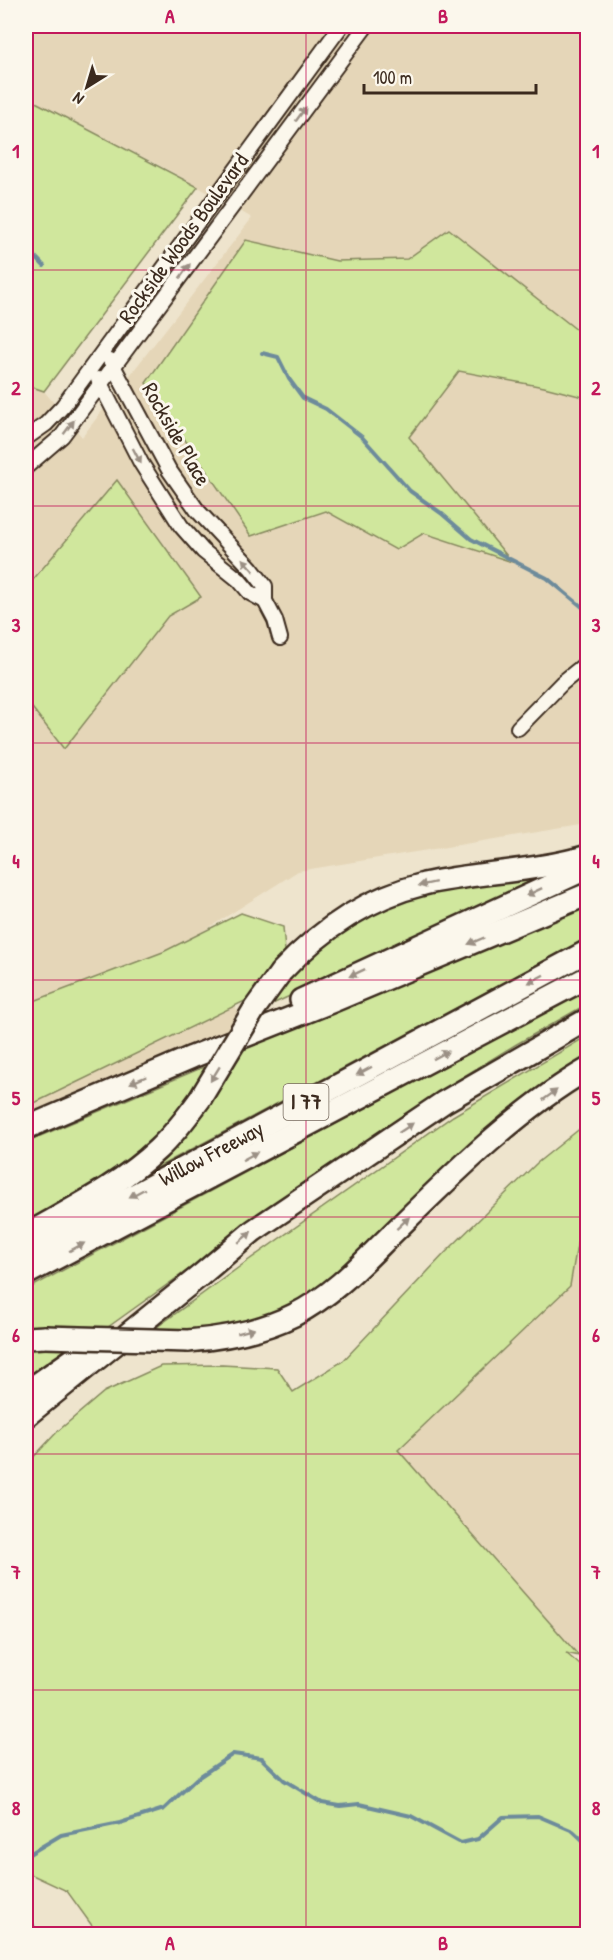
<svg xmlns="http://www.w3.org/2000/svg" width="613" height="1960" font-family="'Patrick Hand',sans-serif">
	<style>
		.built { fill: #e5d6b8 }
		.green { fill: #d0e79d; stroke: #86885e; stroke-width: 1.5 }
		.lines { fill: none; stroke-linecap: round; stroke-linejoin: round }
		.stream { stroke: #6d8b9b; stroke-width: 4 }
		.minor-casing { stroke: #3b2a1e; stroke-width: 18 }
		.highway-casing { stroke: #3b2a1e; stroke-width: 26 }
		.minor { stroke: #fbf7ec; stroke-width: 14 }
		.highway { stroke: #fbf7ec; stroke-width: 21 }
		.highway-bridge-casing { stroke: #3b2a1e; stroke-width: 26; stroke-linecap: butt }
		.highway-bridge { stroke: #fbf7ec; stroke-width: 21 }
		.oneway { fill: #9b9085 }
		.grid { fill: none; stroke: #c2185b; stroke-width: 1.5; stroke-opacity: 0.55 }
		.labels { text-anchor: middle; stroke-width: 6; stroke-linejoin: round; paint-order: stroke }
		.shield { fill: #fbf7ec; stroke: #75685c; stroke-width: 1.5 }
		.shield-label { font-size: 21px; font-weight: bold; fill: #3b2a1e }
		.street-label { font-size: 22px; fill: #3b2a1e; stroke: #fbf7ec }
		.neatline { fill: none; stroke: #c2185b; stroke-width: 2 }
		.grid-label { font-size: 20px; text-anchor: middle; font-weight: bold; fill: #c2185b }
	</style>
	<rect width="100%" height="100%" fill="#eee4cd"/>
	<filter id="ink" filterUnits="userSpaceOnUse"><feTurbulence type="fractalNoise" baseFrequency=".0167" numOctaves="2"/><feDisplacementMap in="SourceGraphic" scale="12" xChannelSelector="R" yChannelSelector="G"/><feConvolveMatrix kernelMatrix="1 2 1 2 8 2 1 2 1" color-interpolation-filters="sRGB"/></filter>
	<g filter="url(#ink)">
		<g class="built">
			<polygon points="37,26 587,26 587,824 298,871 191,939 253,1034 26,1128 26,385 44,391 82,437 252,218 174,173 26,97 26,46"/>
			<polygon points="587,1202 587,1665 398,1450 569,1287 585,1204"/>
		</g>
		<g class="green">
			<polygon points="26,97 198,187 44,391 26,385"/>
			<polygon points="449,229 587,338 587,398 544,387 459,371 409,437 512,562 424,533 396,550 326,511 251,536 146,383 246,240 337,261 407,259"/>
			<polygon points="117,480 201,597 168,616 64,749 26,700 26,588"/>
			<polygon points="546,878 266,1007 317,946 389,902 469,884"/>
			<polygon points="587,905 587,938 117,1189 240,1051"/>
			<polygon points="241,913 283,927 285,951 247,1000 26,1107 26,1004 163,952"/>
			<polygon points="587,989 587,1004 515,1045 458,1080 346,1157 101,1332 26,1331 26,1290"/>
			<polygon points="587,1036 587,1061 336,1279 281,1313 215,1331 149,1333 246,1262 453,1116"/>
			<polygon points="213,1063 176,1122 110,1176 26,1226 26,1142"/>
			<polygon points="587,1123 587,1202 584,1204 570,1286 398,1450 579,1656 566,1653 587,1671 587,1934 98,1934 67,1891 26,1872 26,1465 58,1431 104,1392 161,1366 222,1365 277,1368 293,1392 343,1361 445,1253 537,1163"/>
			<polygon points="26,1347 74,1350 26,1383"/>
		</g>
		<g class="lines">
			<g class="stream">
				<polyline points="26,247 44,266"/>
				<polyline points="262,353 278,357 289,379 303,398 326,409 362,437 410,491 441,513 471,539 547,578 586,610"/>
				<polyline points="26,1856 61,1835 120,1823 164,1809 196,1779 233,1754 262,1758 262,1759 284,1780 322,1803 340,1806 359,1804 411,1816 461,1843 478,1839 503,1817 538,1816 573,1831 588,1845"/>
				<polyline points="26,1908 34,1928"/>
			</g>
			<g class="minor-casing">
				<g id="minor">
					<polyline points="110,360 169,470 197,510 251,568 265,586 265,601 275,620 280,638"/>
					<polyline points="98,379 141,463 181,526 203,551 239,580 250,593 265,601"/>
					<polyline points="26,438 46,424 63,406 341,26"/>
					<polyline points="26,467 62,436 366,26"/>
					<polyline points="518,728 562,683 588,662"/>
				</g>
			</g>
			<g class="highway-casing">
				<g id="highway">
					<path d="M 281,972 C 321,929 367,898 424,884 C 478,872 534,872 588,856"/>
					<polyline points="301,1000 588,868"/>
					<polyline points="26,1128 192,1057 331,1002 588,894"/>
					<path d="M 26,1235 C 71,1209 120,1185 158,1149 C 174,1134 187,1117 200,1099"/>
					<polyline points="26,1253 588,951"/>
					<polyline points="26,1274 588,977"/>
					<polyline points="26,1338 45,1337"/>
					<path d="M 188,1341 C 224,1338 262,1331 294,1315 C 336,1294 366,1259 399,1227 C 454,1173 520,1108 588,1069"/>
					<polyline points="26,1392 89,1348"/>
					<polyline points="26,1416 201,1275 253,1231 444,1102 588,1019"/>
				</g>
			</g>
			<use href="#minor" class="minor"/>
			<use href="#highway" class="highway"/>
			<g class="highway-bridge-casing">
				<g id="highway-bridge">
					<polyline points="200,1099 255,1008 281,972"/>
					<polyline points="45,1337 188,1341"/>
				</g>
			</g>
			<use href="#highway-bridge" class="highway-bridge"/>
		</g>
		<defs><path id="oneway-solid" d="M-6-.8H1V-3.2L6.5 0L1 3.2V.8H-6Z" transform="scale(1.5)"/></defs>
		<g class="oneway">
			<use href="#oneway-solid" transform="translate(301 114) rotate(-54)"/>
			<use href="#oneway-solid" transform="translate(185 271) rotate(-54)"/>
			<use href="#oneway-solid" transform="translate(69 427) rotate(-53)"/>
			<use href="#oneway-solid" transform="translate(137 456) rotate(62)"/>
			<use href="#oneway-solid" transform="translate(248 565) rotate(-133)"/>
			<use href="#oneway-solid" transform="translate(427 884) rotate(168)"/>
			<use href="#oneway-solid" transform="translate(534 892) rotate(155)"/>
			<use href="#oneway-solid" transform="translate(476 941) rotate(157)"/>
			<use href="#oneway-solid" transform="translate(357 973) rotate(155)"/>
			<use href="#oneway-solid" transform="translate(536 979) rotate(152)"/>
			<use href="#oneway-solid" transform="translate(441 1055) rotate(-28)"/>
			<use href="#oneway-solid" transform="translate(364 1071) rotate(152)"/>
			<use href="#oneway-solid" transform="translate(215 1074) rotate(122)"/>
			<use href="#oneway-solid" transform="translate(138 1080) rotate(157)"/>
			<use href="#oneway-solid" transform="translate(550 1095) rotate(-36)"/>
			<use href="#oneway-solid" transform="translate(406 1128) rotate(-34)"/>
			<use href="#oneway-solid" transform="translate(250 1156) rotate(-28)"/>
			<use href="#oneway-solid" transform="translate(137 1193) rotate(152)"/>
			<use href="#oneway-solid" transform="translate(403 1223) rotate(-43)"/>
			<use href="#oneway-solid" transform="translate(245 1237) rotate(-41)"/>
			<use href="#oneway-solid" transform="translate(77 1247) rotate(-28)"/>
			<use href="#oneway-solid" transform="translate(246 1331) rotate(-15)"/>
		</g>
	</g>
	<path class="grid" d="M 306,26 L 306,1934M 26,270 L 588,270M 26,506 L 588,506M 26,743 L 588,743M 26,980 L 588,980M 26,1217 L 588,1217M 26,1454 L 588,1454M 26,1690 L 588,1690"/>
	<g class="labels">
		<rect class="shield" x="283.5" y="1084" width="45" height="36" rx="4.5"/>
		<g class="shield-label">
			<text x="306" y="1109">I 77</text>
		</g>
		<g class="street-label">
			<text transform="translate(183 238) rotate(-54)" y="8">Rockside Woods Boulevard</text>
			<text transform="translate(177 434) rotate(60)" y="8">Rockside Place</text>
			<text transform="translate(211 1153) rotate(-28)" y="8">Willow Freeway</text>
		</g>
	</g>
	<rect width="613" height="1960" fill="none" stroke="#fbf7ec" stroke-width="66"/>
	<g transform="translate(87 87) rotate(217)" stroke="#fbf7ec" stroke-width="4.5" paint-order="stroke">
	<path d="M0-4.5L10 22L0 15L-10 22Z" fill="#3b2a1e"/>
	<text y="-9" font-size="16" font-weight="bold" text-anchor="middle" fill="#3b2a1e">N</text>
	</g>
	<path d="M364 84v9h172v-9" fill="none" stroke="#3b2a1e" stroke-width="3"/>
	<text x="373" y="84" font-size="18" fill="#3b2a1e" stroke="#fbf7ec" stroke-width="4.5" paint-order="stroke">100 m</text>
	<rect x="33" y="33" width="547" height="1894" class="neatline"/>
	<g class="grid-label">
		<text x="170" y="23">A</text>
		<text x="443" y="23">B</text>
		<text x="16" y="158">1</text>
		<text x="596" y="158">1</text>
		<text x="16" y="395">2</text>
		<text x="596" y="395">2</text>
		<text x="16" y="632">3</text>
		<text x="596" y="632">3</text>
		<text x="16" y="868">4</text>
		<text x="596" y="868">4</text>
		<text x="16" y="1105">5</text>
		<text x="596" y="1105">5</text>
		<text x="16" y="1342">6</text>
		<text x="596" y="1342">6</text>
		<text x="16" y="1579">7</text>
		<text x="596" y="1579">7</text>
		<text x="16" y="1815">8</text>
		<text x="596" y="1815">8</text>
		<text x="170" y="1950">A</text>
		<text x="443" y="1950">B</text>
	</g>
</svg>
